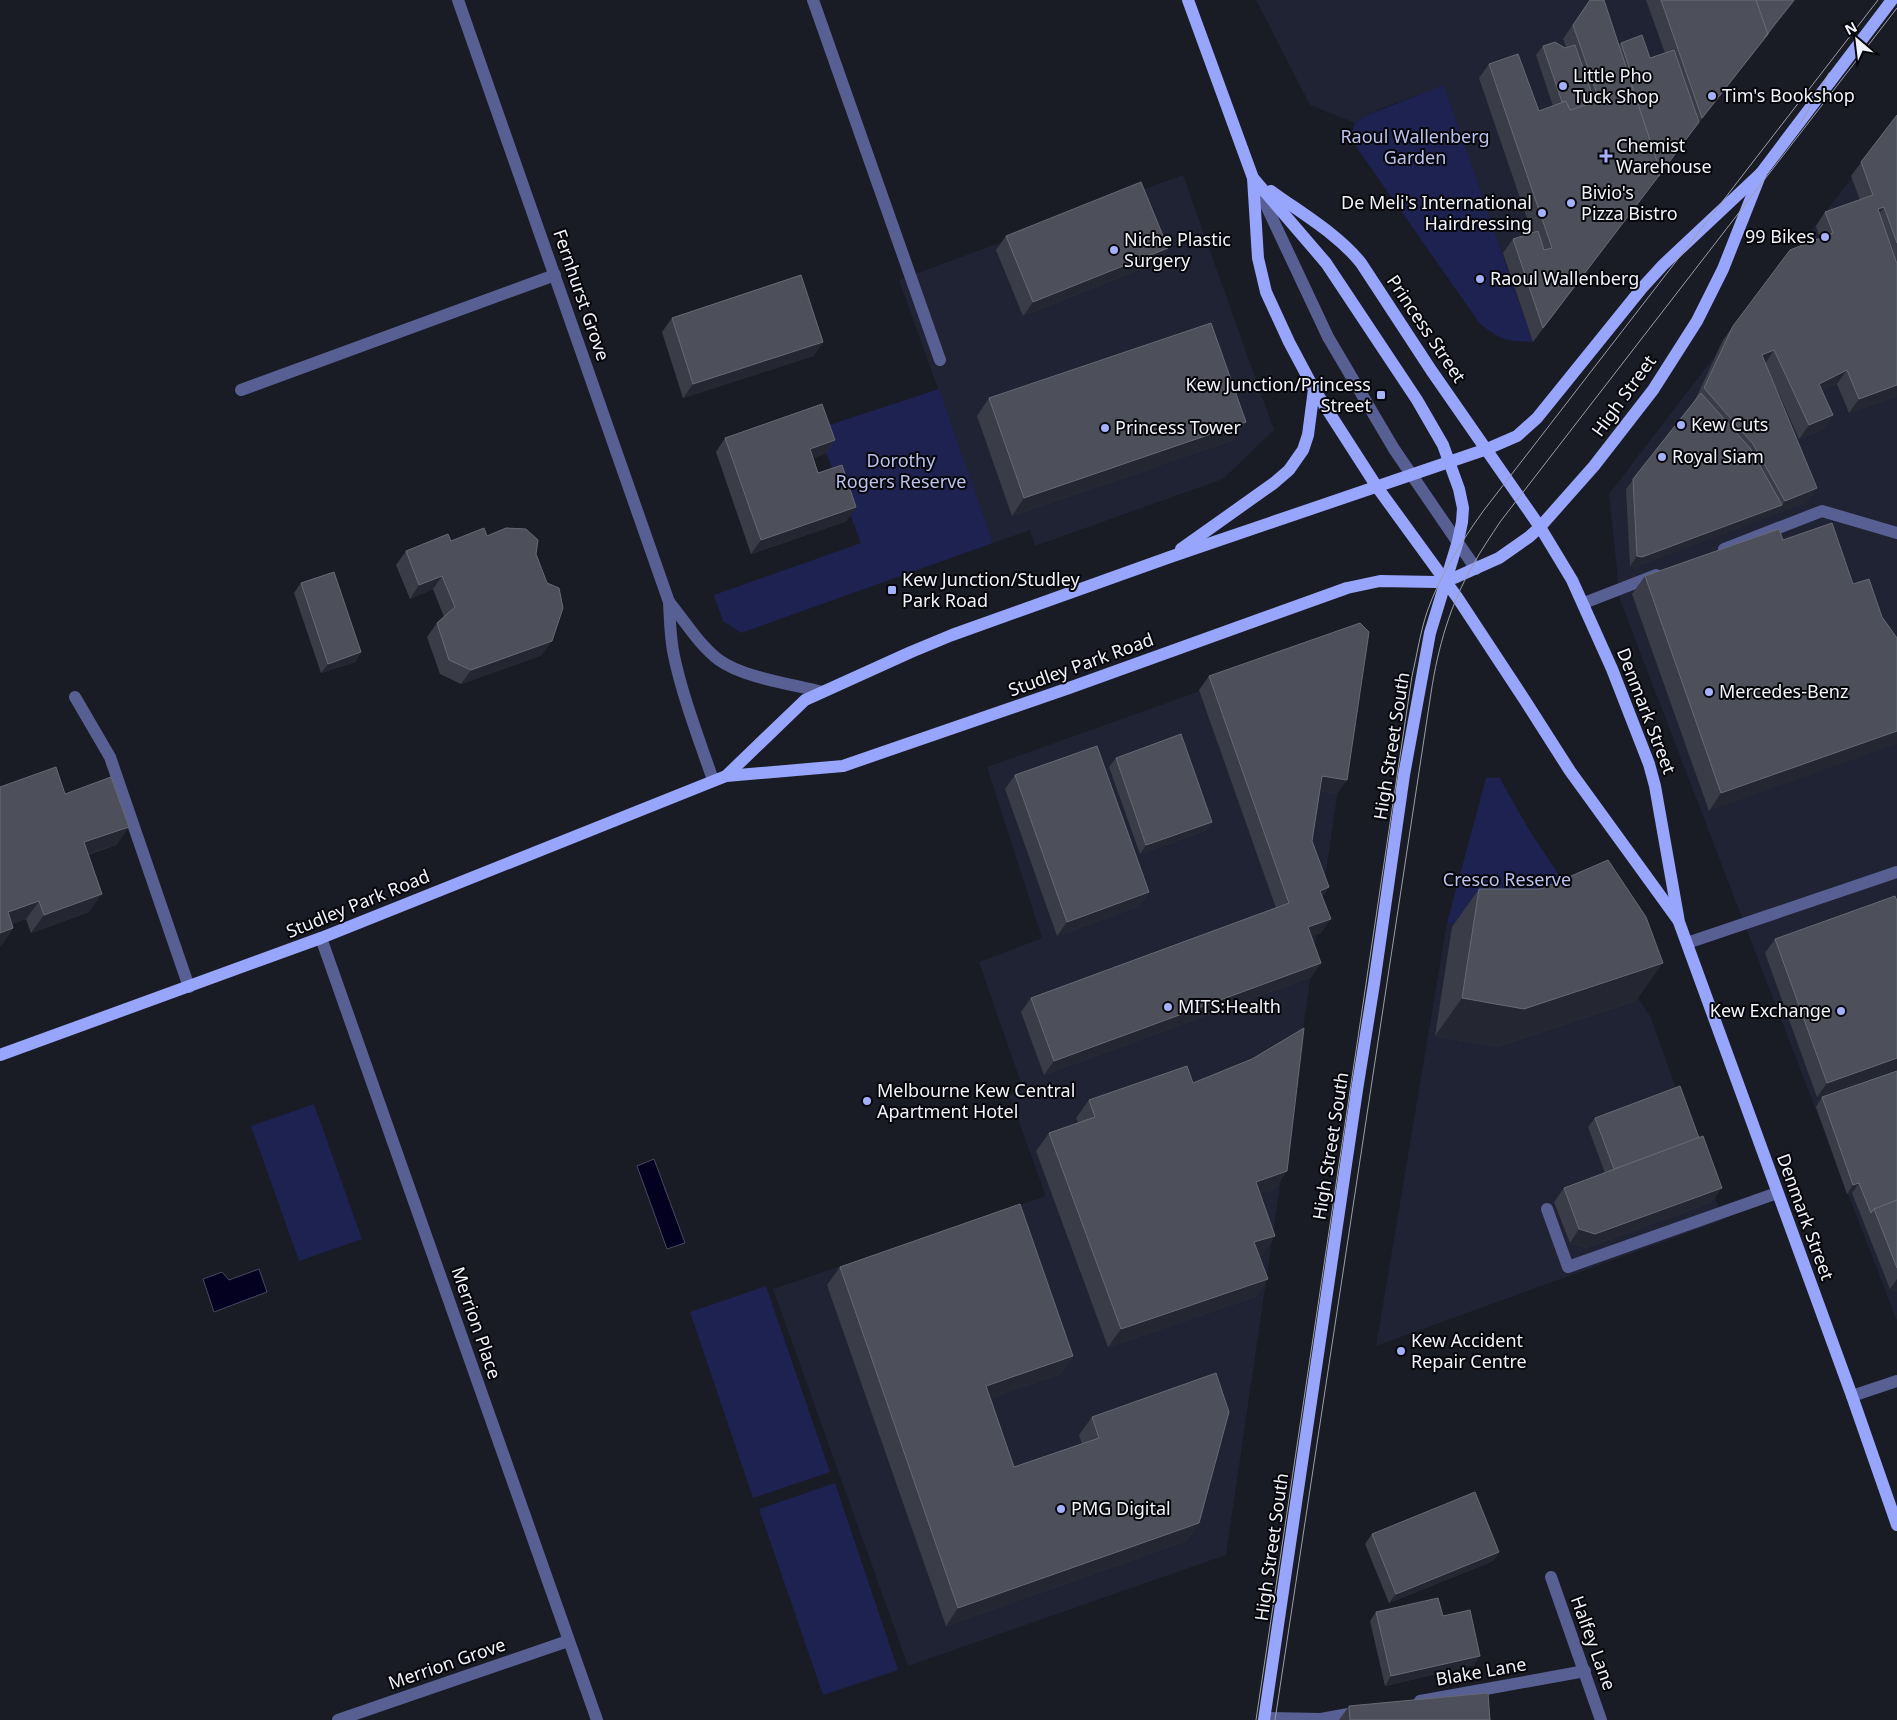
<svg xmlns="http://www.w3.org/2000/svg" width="1897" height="1720" font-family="'Noto Sans',sans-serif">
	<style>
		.built { fill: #202333 }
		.green { fill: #1e2250 }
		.water { fill: #030020; stroke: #4a4962 }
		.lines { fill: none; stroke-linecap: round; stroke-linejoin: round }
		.service { stroke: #575f93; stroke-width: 12 }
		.minor { stroke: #575f93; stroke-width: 12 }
		.tertiary { stroke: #575f93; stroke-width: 12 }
		.primary { stroke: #98a5fc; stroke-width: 12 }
		.tram { stroke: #9c9ea7; stroke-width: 1 }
		.wall { fill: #3a3d48 }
		.shaded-wall { fill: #242732 }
		.building { fill: #4d505b; stroke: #676a74 }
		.poi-dot { fill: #a5b1fc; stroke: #06060a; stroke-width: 2 }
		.labels { text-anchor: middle; stroke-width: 4; stroke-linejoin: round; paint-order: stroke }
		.poi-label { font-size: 18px; fill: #f1f3fb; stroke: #06060a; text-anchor: start }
		.park-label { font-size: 18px; fill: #bac2ee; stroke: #06060a }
		.street-label { font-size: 18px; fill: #f1f3fb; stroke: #06060a }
	</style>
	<rect width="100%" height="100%" fill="#191b25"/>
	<g class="built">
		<polygon points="1256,0 1796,0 1692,132 1533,342 1444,86 1385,107 1365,116 1355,123 1310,105"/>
		<polygon points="1897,119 1897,1321 1620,600 1609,494"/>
		<polygon points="1183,175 1274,430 1223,479 1035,546 1030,530 993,543 899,280"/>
		<polygon points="1351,637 1359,646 1226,1555 908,1666 773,1289 1046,1196 1009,1095 1023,1089 979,962 1042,938 987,767"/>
		<polygon points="1575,899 1651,1018 1723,1220 1376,1346 1447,923 1514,927"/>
	</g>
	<g class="green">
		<path d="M 1444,85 L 1533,342 C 1507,341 1502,341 1480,324 L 1357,148 L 1351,135 L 1355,123 L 1365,116 Z"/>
		<polygon points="939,389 993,543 741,633 723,621 714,595 861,543 817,429"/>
		<polygon points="1499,777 1531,833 1575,899 1514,928 1447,923 1486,778"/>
		<polygon points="314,1104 362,1239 299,1261 251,1126"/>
		<polygon points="766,1286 830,1472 753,1498 690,1312"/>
		<polygon points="835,1483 898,1670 823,1695 759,1509"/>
	</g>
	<g class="water">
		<polygon points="654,1159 685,1243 667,1249 637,1166"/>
		<polygon points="259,1269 267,1292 214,1312 203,1279 222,1272 229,1280"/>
	</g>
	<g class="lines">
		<g class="service">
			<polyline points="813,0 940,360"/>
			<polyline points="1256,184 1328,337 1394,449 1476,569"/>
			<polyline points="241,390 555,275"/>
			<polyline points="1724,549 1822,511 1897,533"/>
			<polyline points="1584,603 1656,575"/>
			<polyline points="75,697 110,757 189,987"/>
			<polyline points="1687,943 1897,872"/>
			<polyline points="1547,1209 1568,1267 1777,1193"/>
			<polyline points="1551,1577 1601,1720"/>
			<polyline points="1420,1701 1585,1671"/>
			<polyline points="1265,1718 1321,1719 1359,1712"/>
		</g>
		<g class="minor">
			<path d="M 458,0 L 669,602 C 670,620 670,638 674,656 C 683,698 699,739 713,780"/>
			<path d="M 669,602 C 685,621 699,645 719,660 C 744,678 792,684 822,692"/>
			<polyline points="321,938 597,1720"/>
			<polyline points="338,1720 568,1641"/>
		</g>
		<polyline class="tertiary" points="1852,1396 1897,1381"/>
		<g class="primary">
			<polyline points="1188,0 1253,178 1326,263 1417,400 1443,445 1459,489 1463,508 1462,522 1458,541 1430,633 1404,775 1374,984 1357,1090 1264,1720"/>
			<polyline points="1253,178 1258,258 1266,292 1289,342 1314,389 1377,487 1457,597 1526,702 1570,771 1678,920"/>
			<path d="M 1271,191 C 1301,213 1338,234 1361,263 L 1431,370 L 1540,527 L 1572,580 L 1612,669 L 1649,764 L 1655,786 L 1679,922 L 1852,1396 L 1897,1525"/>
			<polyline points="1181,549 1274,483 1289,470 1303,450 1308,435 1314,389"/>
			<polyline points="726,776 805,700 911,652 952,635 1170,557 1487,449 1517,436 1537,418 1642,288 1663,265 1761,173 1892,0"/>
			<polyline points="0,1055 321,938 726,776 843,766 1069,688 1347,588 1380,581 1436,582 1454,578 1499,558 1529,537 1540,527 1594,466 1653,390 1697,321 1723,269 1761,173"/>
		</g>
		<g class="tram">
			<polyline points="1801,123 1829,73"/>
			<path d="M 1256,1720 L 1412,676 C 1417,655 1420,633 1427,612 C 1440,575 1461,542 1484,510 L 1878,0"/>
			<path d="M 1275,1720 L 1431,693 C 1438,647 1450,605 1473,565 C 1481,550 1491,536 1500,522 L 1897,8"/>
		</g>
	</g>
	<g class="wall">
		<polygon points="1590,0 1619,45 1621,43 1650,58 1665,53 1646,0 1795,0 1692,132 1533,342 1503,253 1513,239 1532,233 1479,78 1489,64 1539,111 1553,106 1536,55 1543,46 1566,47 1563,39"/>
		<polygon points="1897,115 1897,396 1849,413 1837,384 1822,391 1833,415 1823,429 1799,439 1776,387 1807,502 1635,567 1630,566 1626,489 1695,400 1723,340 1733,326 1820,238 1816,226 1825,212 1860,200 1851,176"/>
		<polygon points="1006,236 1168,248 1158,262 1023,316 996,250"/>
		<polygon points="672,318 823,342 813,356 683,398 662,332"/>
		<polygon points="989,398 1246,422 1233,440 1012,516 977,416"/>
		<polygon points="725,438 835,440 825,454 813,458 818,473 847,521 751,554 716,452"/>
		<polygon points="487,536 536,554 542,655 461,684 440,674 427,637 437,623 444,617 433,589 410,599 396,565 406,551 451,541"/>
		<polygon points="1783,540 1853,584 1882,617 1709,811 1632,594 1645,576"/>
		<polygon points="301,583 361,652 355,662 321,673 294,593"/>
		<polygon points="1209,676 1337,794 1320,791 1312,841 1329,887 1322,897 1321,933 1311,936 1321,963 1311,977 1044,1075 1021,1012 1031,998 1276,908 1199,690"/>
		<polygon points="1116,758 1212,822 1205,831 1140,854 1109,767"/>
		<polygon points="1015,775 1149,892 1139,906 1057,936 1005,789"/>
		<polygon points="65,794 129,827 116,845 88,855 89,912 31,933 26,919 12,924 13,928 1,946"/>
		<polygon points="1479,889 1636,1001 1497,1047 1435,1036 1452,927"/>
		<polygon points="1897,901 1897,1069 1817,1097 1765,953 1775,939"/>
		<polygon points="1897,1071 1897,1292 1890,1289 1852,1193 1847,1194 1816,1107 1822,1097"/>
		<polygon points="1193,1083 1287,1171 1274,1189 1260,1194 1275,1236 1262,1254 1259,1255 1268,1279 1255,1297 1108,1347 1036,1151 1049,1133 1078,1123 1076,1118 1089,1100"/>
		<polygon points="1595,1118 1712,1202 1586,1248 1570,1243 1554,1202 1564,1188 1605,1173 1588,1127"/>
		<polygon points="840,1267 1073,1356 1060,1374 991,1398 1014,1467 1082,1444 1079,1435 1092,1417 1199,1523 1186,1541 946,1626 827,1285"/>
		<polygon points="1372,1534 1499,1552 1493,1561 1389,1603 1365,1544"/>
		<polygon points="1376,1612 1443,1616 1474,1665 1385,1686 1370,1621"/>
		<polygon points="1349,1706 1490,1720 1339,1720"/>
	</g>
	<g class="shaded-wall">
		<polygon points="1794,0 1795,0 1692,132 1702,118"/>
		<polygon points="1699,122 1692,132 1533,342 1543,328"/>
		<polygon points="1884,207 1874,221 1878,209"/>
		<polygon points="1168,248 1158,262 1023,316 1033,302"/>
		<polygon points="823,342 813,356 683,398 693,384"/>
		<polygon points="1774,350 1765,364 1762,355"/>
		<polygon points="1847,370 1837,384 1809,398 1819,384"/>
		<polygon points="1897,385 1897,396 1849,413 1859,399"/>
		<polygon points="1833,415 1823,429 1799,439 1809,425"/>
		<polygon points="1246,422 1233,440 1012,516 1024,498"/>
		<polygon points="835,440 825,454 800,463 810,449"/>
		<polygon points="1817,488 1807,502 1775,515 1785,501"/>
		<polygon points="1782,505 1775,515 1635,567 1630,566 1637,556"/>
		<polygon points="856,507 847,521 751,554 761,540"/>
		<polygon points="442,576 433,589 410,599 419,585"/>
		<polygon points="552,641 542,655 461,684 471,670"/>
		<polygon points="361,652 355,662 321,673 328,664"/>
		<polygon points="1897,731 1897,744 1709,811 1721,793"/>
		<polygon points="1322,776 1347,780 1337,794 1312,790"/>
		<polygon points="1212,822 1205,831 1140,854 1146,845"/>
		<polygon points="129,827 116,845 71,860 84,842"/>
		<polygon points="1329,887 1319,901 1320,891"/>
		<polygon points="1149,892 1139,906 1057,936 1067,922"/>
		<polygon points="102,894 89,912 31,933 44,915"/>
		<polygon points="39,901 26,919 0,929 8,912"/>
		<polygon points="1331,919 1321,933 1298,941 1308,927"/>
		<polygon points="13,928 1,946 0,946 0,933"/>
		<polygon points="1321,963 1311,977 1044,1075 1054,1061"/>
		<polygon points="1663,963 1636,1001 1497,1047 1435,1036 1462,998"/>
		<polygon points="1897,1058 1897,1069 1817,1097 1827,1083"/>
		<polygon points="1287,1171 1274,1189 1243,1201 1256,1182"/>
		<polygon points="1859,1183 1852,1193 1847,1194 1853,1185"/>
		<polygon points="1722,1188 1712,1202 1586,1248 1570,1243 1579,1229"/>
		<polygon points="1275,1236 1262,1254 1241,1260 1254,1242"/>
		<polygon points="1268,1279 1255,1297 1108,1347 1121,1329"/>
		<polygon points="1897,1279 1897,1292 1890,1289"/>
		<polygon points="1073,1356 1060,1374 974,1404 986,1386"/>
		<polygon points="1199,1523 1186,1541 946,1626 958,1608"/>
		<polygon points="1499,1552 1493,1561 1389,1603 1396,1594"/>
		<polygon points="1480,1656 1474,1665 1385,1686 1391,1676"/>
	</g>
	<g class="building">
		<polygon points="1590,0 1604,0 1661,173 1543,328 1513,239 1538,231 1544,250 1552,248 1489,64 1518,54 1539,111 1566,101 1570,110 1599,100 1573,25"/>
		<polygon points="1661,0 1756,0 1768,34 1702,118"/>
		<polygon points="1756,0 1794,0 1764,38 1768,34"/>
		<polygon points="1642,35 1650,58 1674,50 1699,122 1658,177 1661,173 1631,83 1634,82 1621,43"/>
		<polygon points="1555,42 1565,48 1575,45 1595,102 1570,110 1566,101 1562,102 1543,46"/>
		<polygon points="1897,115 1897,243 1884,207 1878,209 1897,264 1897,385 1859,399 1847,370 1819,384 1833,415 1809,425 1774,350 1762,355 1817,488 1785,501 1753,444 1704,388 1733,326 1790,250 1833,233 1825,212 1873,195 1861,162"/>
		<polygon points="1141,182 1168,248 1033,302 1006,236"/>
		<polygon points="801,275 823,342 693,384 672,318"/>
		<polygon points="1211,323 1246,422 1024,498 989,398"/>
		<polygon points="1701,393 1750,448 1782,505 1642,557 1637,556 1633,479"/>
		<polygon points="822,404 835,440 810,449 818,473 842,465 856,507 761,540 725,438"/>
		<polygon points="1832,523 1853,584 1869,579 1882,617 1897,638 1897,731 1721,793 1645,576 1779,529 1783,540"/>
		<polygon points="484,528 487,536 506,528 526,529 538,540 536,554 547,583 559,588 563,608 552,641 471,670 449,660 437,623 455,607 442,576 419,585 406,551 448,534 451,541"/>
		<polygon points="334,572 361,652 328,664 301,583"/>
		<polygon points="1360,623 1369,632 1347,780 1322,776 1312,841 1329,887 1320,891 1331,919 1308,927 1321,963 1054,1061 1031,998 1289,903 1209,676"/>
		<polygon points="1181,734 1212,822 1146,845 1116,758"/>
		<polygon points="1097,746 1149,892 1067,922 1015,775"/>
		<polygon points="56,767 65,794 111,777 129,827 84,842 102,894 44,915 39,901 8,912 13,928 0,933 0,787"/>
		<polygon points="1608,860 1646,917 1663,963 1524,1009 1462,998 1479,889 1541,889"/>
		<polygon points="1895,896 1897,901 1897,1058 1827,1083 1775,939"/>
		<polygon points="1304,1028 1287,1171 1256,1182 1275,1236 1254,1242 1268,1279 1121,1329 1049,1133 1095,1117 1089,1100 1187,1066 1193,1083 1252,1059"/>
		<polygon points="1897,1071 1897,1200 1874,1209 1871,1213 1859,1183 1853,1185 1822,1097"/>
		<polygon points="1680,1086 1699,1138 1614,1169 1595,1118"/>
		<polygon points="1703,1136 1722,1188 1595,1234 1579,1229 1564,1188"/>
		<polygon points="1897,1200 1897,1268 1874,1209"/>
		<polygon points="1020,1204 1073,1356 986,1386 1014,1467 1099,1438 1092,1417 1216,1373 1229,1412 1199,1523 958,1608 840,1267"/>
		<polygon points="1475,1492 1499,1552 1396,1594 1372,1534"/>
		<polygon points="1438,1598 1443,1616 1470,1610 1480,1656 1391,1676 1376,1612"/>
		<polygon points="1488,1693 1490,1720 1350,1720 1349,1706"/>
	</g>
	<g class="poi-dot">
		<circle cx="1563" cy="86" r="5"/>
		<circle cx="1712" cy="96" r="5"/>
		<path d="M1603.5 148.5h5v5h5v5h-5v5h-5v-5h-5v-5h5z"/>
		<circle cx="1571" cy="203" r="5"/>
		<circle cx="1542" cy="213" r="5"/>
		<circle cx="1825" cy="237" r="5"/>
		<circle cx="1114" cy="250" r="5"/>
		<circle cx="1480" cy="279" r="5"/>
		<rect x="1376" y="390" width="10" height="10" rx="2.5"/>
		<circle cx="1681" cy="425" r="5"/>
		<circle cx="1105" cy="428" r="5"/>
		<circle cx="1662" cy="457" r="5"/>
		<rect x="887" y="585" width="10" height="10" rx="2.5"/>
		<circle cx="1709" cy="692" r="5"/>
		<circle cx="1168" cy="1007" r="5"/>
		<circle cx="1841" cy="1011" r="5"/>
		<circle cx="867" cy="1101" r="5"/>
		<circle cx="1401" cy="1351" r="5"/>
		<circle cx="1061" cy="1509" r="5"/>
	</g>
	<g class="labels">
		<g class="poi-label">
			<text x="1573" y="82">Little Pho<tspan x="1573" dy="21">Tuck Shop</tspan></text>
			<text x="1722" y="102">Tim's Bookshop</text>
			<text x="1616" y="152">Chemist<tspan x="1616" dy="21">Warehouse</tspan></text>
			<text x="1581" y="199">Bivio's<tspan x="1581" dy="21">Pizza Bistro</tspan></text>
			<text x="1532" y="209" text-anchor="end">De Meli's International<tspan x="1532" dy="21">Hairdressing</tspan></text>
			<text x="1815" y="243" text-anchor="end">99 Bikes</text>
			<text x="1124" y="246">Niche Plastic<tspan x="1124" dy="21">Surgery</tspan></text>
			<text x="1490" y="285">Raoul Wallenberg</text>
			<text x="1371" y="391" text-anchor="end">Kew Junction/Princess<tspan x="1371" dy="21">Street</tspan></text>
			<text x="1691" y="431">Kew Cuts</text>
			<text x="1115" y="434">Princess Tower</text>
			<text x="1672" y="463">Royal Siam</text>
			<text x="902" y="586">Kew Junction/Studley<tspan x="902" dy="21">Park Road</tspan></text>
			<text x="1719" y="698">Mercedes-Benz</text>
			<text x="1178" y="1013">MITS:Health</text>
			<text x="1831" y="1017" text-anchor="end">Kew Exchange</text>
			<text x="877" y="1097">Melbourne Kew Central<tspan x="877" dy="21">Apartment Hotel</tspan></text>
			<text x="1411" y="1347">Kew Accident<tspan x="1411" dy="21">Repair Centre</tspan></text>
			<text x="1071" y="1515">PMG Digital</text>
		</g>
		<g class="park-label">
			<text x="1415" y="143">Raoul Wallenberg<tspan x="1415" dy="21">Garden</tspan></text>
			<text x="901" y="467">Dorothy<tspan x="901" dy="21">Rogers Reserve</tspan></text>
			<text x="1507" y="886">Cresco Reserve</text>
		</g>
		<g class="street-label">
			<text transform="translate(581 295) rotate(71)" y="6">Fernhurst Grove</text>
			<text transform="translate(1426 329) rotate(56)" y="6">Princess Street</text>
			<text transform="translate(1624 396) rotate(-54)" y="6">High Street</text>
			<text transform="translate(1081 665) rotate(-20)" y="6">Studley Park Road</text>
			<text transform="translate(1646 711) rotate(69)" y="6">Denmark Street</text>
			<text transform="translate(1392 746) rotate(-81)" y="6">High Street South</text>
			<text transform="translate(358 904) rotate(-22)" y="6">Studley Park Road</text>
			<text transform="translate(1331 1146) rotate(-81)" y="6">High Street South</text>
			<text transform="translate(1805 1217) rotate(70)" y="6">Denmark Street</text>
			<text transform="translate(476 1323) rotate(71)" y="6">Merrion Place</text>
			<text transform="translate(1272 1547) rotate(-82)" y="6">High Street South</text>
			<text transform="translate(1593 1643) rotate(70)" y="6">Halfey Lane</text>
			<text transform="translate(447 1664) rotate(-19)" y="6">Merrion Grove</text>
			<text transform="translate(1481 1672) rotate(-10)" y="6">Blake Lane</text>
		</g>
	</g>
	<g transform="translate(1857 40) rotate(332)" stroke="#06060a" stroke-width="4" paint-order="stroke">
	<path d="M0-4L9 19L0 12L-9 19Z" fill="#f1f3fb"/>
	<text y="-8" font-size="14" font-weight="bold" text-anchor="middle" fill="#f1f3fb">N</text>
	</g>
</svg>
